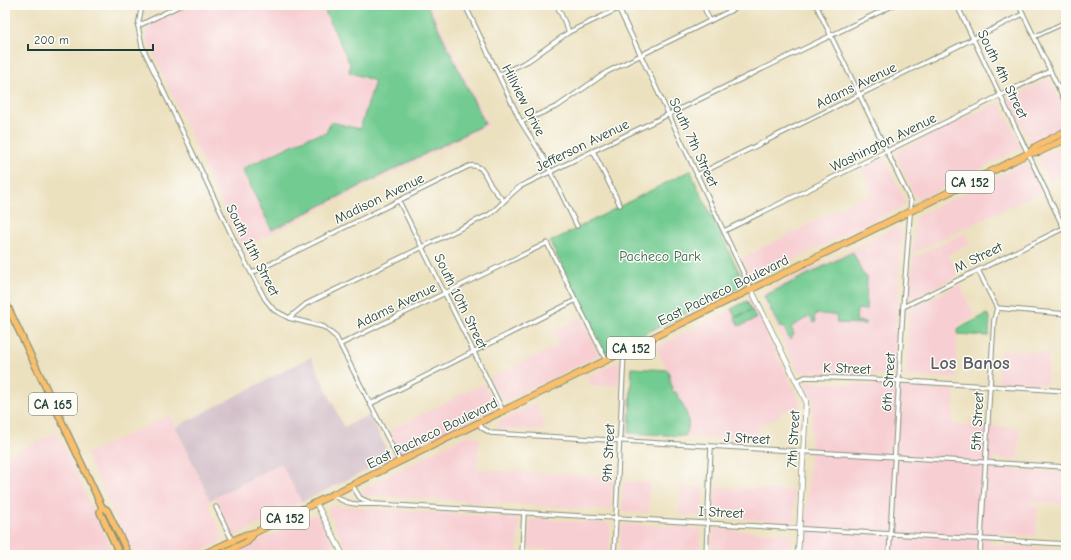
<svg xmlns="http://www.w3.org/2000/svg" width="1071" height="560" font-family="'Comic Neue',sans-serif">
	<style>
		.built { fill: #f7cfd3 }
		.industrial { fill: #d2bdc7 }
		.green { fill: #72cb91; stroke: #488462 }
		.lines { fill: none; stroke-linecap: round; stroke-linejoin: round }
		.minor-casing { stroke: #868f7a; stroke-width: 5.5 }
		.tertiary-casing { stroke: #868f7a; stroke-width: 6 }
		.primary-casing { stroke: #868f7a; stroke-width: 8 }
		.trunk-casing { stroke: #868f7a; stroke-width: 8 }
		.minor { stroke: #fff; stroke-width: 3.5 }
		.tertiary { stroke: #fff; stroke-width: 4.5 }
		.primary { stroke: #f8bf6c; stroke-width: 5.5 }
		.trunk { stroke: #f8bf6c; stroke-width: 6 }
		.labels { text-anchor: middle; stroke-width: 3; stroke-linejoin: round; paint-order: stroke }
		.shield { fill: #fdfcf7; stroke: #62766e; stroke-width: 1 }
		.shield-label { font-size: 13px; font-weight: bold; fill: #1f3d34 }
		.street-label { font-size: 14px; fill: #1f3d34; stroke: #fdfcf7 }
		.park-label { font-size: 14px; fill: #34604b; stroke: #fdfcf7 }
		.district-label { font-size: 18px; font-weight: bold; fill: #5c5e65; stroke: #fdfcf7 }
	</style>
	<rect width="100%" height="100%" fill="#fdfcf7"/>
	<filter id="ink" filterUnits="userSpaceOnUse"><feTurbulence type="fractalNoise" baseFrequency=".025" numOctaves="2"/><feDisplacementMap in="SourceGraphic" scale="8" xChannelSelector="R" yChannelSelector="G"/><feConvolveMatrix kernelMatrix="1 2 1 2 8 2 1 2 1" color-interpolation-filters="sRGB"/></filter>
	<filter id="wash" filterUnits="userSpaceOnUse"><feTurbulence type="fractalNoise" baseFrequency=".012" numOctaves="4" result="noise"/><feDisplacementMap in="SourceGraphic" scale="16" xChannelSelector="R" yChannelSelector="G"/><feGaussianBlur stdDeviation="0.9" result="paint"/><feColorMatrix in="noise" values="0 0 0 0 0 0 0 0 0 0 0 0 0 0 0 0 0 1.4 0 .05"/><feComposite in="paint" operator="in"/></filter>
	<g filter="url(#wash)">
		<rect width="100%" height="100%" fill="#ece1bf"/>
		<g class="built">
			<polygon points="190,5 430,5 489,125 242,248 145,35 148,27 152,23"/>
			<polygon points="1049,78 1066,112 1066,127 1031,143 1008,100"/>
			<polygon points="999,102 1021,145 1020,149 920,199 915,197 895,153"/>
			<polygon points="1066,143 1066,173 1049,181 1039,161 1040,156"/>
			<polygon points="883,159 885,159 905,201 904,206 753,279 742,258 872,192 862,169"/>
			<polygon points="1025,163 1029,166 1042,191 913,253 915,220 918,216"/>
			<polygon points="896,227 901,231 894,373 892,375 841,374 798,372 762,297 763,293"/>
			<polygon points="965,233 970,244 948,255 958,276 913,298 910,297 913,258"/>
			<polygon points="959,284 975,316 958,325 956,378 907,376 906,374 909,310"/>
			<polygon points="750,299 800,402 799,412 780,411 779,416 759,426 758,441 626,434 631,368 667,370 656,347 725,314 730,309"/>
			<polygon points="581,317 599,355 507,401 501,399 489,378 559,345 553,332"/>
			<polygon points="1000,350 1049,353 1047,384 999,382 998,380"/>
			<polygon points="619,361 621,365 618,385 590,387 588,377"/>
			<polygon points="809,382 892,386 905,389 906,387 955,390 953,424 1020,428 1018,460 994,458 993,469 1066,472 1066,504 1031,502 1030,505 1038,506 1036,536 990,533 989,545 1066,550 1066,555 804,555 813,403 806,386 806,383"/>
			<polygon points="484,383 494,404 493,409 403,454 399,452 389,431"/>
			<polygon points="536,403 545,430 497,429 498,422"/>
			<polygon points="170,415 210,500 210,509 223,537 220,542 194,555 133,555 86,454"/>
			<polygon points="57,432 109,544 114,555 5,555 5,457"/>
			<polygon points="467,435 480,438 476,469 613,477 611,510 361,495 363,489"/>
			<polygon points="281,463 302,502 237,535 232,533 215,497"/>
			<polygon points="623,481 650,483 648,513 624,512 622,509"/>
			<polygon points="681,485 704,487 702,514 699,516 679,515"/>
			<polygon points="715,487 795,491 794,521 792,522 715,517"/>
			<polygon points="332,506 517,518 519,520 517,555 349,555 328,511 328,507"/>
			<polygon points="312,515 319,517 338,555 229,555"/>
			<polygon points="532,519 608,523 611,526 609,554 528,548 530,520"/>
			<polygon points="624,524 699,528 701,530 700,555 619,554 621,526"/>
			<polygon points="715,529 792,534 792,555 711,555 713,531"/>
		</g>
		<polygon class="industrial" points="311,357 344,427 369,415 390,455 390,459 302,502 281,463 210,500 176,427"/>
		<g class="green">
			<polygon points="322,5 427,5 485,124 272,230 242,169 309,137 326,133 331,122 360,129 375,81 349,72 350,64"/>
			<polygon points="691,170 694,180 744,282 743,286 605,353 550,242"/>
			<polygon points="853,252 863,274 867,277 866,310 857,309 856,321 865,322 865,324 837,323 836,315 816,314 814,317 816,322 814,323 810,316 791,327 794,334 790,340 783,326 780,328 764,296"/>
			<polygon points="747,301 751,310 735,317 731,309"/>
			<polygon points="752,310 756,319 739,326 735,318"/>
			<polygon points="987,314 990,317 989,336 957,334 958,329"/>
			<path d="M 632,368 L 668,370 L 673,392 L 676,392 C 683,407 694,421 685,436 L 629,433 Z"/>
		</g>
	</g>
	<g filter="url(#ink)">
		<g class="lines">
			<g class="minor-casing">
				<g id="minor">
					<polyline points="142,5 138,26 142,46 236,244 265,299 274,310 289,318 324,327 336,337 400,462"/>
					<polyline points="465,5 521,122 544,158 577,226"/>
					<polyline points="557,5 569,32"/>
					<polyline points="617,5 751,289"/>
					<polyline points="703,5 710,21"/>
					<polyline points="816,5 911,201 903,307 889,555"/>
					<polyline points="957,5 1066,233"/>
					<polyline points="1019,5 1066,104"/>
					<polyline points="138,26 181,5"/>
					<polyline points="1034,37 1066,22"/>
					<polyline points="499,75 528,61 569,32 626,5"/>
					<polyline points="521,122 558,106 607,72 742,5"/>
					<polyline points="593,151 620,205"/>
					<polyline points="697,175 1023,14"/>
					<polyline points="399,201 503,411"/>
					<polyline points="724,231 1050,71"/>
					<polyline points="978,270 997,308 994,320 990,386 980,555"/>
					<path d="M 252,273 L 469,166 C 482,164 483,172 489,182 C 492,189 498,194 503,200"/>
					<polyline points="903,307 1064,228"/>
					<polyline points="997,308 1066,314"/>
					<path d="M 289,318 L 306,304 L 490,214 C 501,206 509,194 521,186 L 894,5"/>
					<polyline points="341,344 547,243 606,360"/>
					<polyline points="797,381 805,377 871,379 1066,391"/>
					<polyline points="370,404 576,300"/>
					<polyline points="479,423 482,428 491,433 1066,467"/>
					<polyline points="352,485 360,498 371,503"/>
					<path d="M 333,495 C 347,505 358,505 374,504 L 1066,544"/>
					<polyline points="216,507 232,540"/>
					<polyline points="522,555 524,512"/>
					<polyline points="614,555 624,351"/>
					<polyline points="706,555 711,447"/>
				</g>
			</g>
			<g class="tertiary-casing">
				<g id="tertiary">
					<polyline points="751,289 806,401 798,555"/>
					<polyline points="316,503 343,555"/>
				</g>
			</g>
			<g class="primary-casing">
				<g id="primary">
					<polyline points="5,301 102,507 107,510 129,555"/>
					<polyline points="102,507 100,512 120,555"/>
				</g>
			</g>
			<g class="trunk-casing">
				<g id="trunk">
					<polyline points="1029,153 1035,147 1066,131"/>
					<polyline points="202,555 245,535 254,533 1029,153 1039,152 1066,139"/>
					<polyline points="220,555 247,542 254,533"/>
				</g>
			</g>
			<use href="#minor" class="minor"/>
			<use href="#tertiary" class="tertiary"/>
			<use href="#primary" class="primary"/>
			<use href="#trunk" class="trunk"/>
		</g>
	</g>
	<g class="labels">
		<g class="shield">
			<rect x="946" y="171" width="48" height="22" rx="3"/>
			<rect x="607" y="337" width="48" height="22" rx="3"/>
			<rect x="29" y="393" width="48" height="22" rx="3"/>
			<rect x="261" y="507" width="48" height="22" rx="3"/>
		</g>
		<g class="shield-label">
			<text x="970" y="187">CA 152</text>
			<text x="631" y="353">CA 152</text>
			<text x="53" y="409">CA 165</text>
			<text x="285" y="523">CA 152</text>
		</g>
		<g class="street-label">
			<text transform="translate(1003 74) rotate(64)" y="5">South 4th Street</text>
			<text transform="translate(856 85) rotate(-26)" y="5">Adams Avenue</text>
			<text transform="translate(524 100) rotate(63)" y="5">Hillview Drive</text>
			<text transform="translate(694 142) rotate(65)" y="5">South 7th Street</text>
			<text transform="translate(883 142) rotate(-26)" y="5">Washington Avenue</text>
			<text transform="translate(582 145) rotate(-26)" y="5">Jefferson Avenue</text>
			<text transform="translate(379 198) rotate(-26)" y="5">Madison Avenue</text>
			<text transform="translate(253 250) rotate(63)" y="5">South 11th Street</text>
			<text transform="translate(978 257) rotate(-26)" y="5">M Street</text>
			<text transform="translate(723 290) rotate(-26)" y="5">East Pacheco Boulevard</text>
			<text transform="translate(461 301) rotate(64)" y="5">South 10th Street</text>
			<text transform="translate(396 305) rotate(-26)" y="5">Adams Avenue</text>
			<text transform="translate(847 368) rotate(2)" y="5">K Street</text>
			<text transform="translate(888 382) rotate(-86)" y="5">6th Street</text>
			<text transform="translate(977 421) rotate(-87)" y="5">5th Street</text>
			<text transform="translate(432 433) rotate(-26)" y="5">East Pacheco Boulevard</text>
			<text transform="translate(747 438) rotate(3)" y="5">J Street</text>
			<text transform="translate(793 439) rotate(-87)" y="5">7th Street</text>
			<text transform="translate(608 453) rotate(-87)" y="5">9th Street</text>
			<text transform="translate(721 512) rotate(3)" y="5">I Street</text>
		</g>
		<g class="park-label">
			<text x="660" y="261">Pacheco Park</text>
		</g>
		<g class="district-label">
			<text x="970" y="369">Los Banos</text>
		</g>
	</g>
	<rect width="1071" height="560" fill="none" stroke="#fdfcf7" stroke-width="20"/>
	<path d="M28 44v6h125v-6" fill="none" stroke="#1f3d34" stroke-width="2"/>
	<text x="34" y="44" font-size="12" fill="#1f3d34" stroke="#fdfcf7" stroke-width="3" paint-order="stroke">200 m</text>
</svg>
